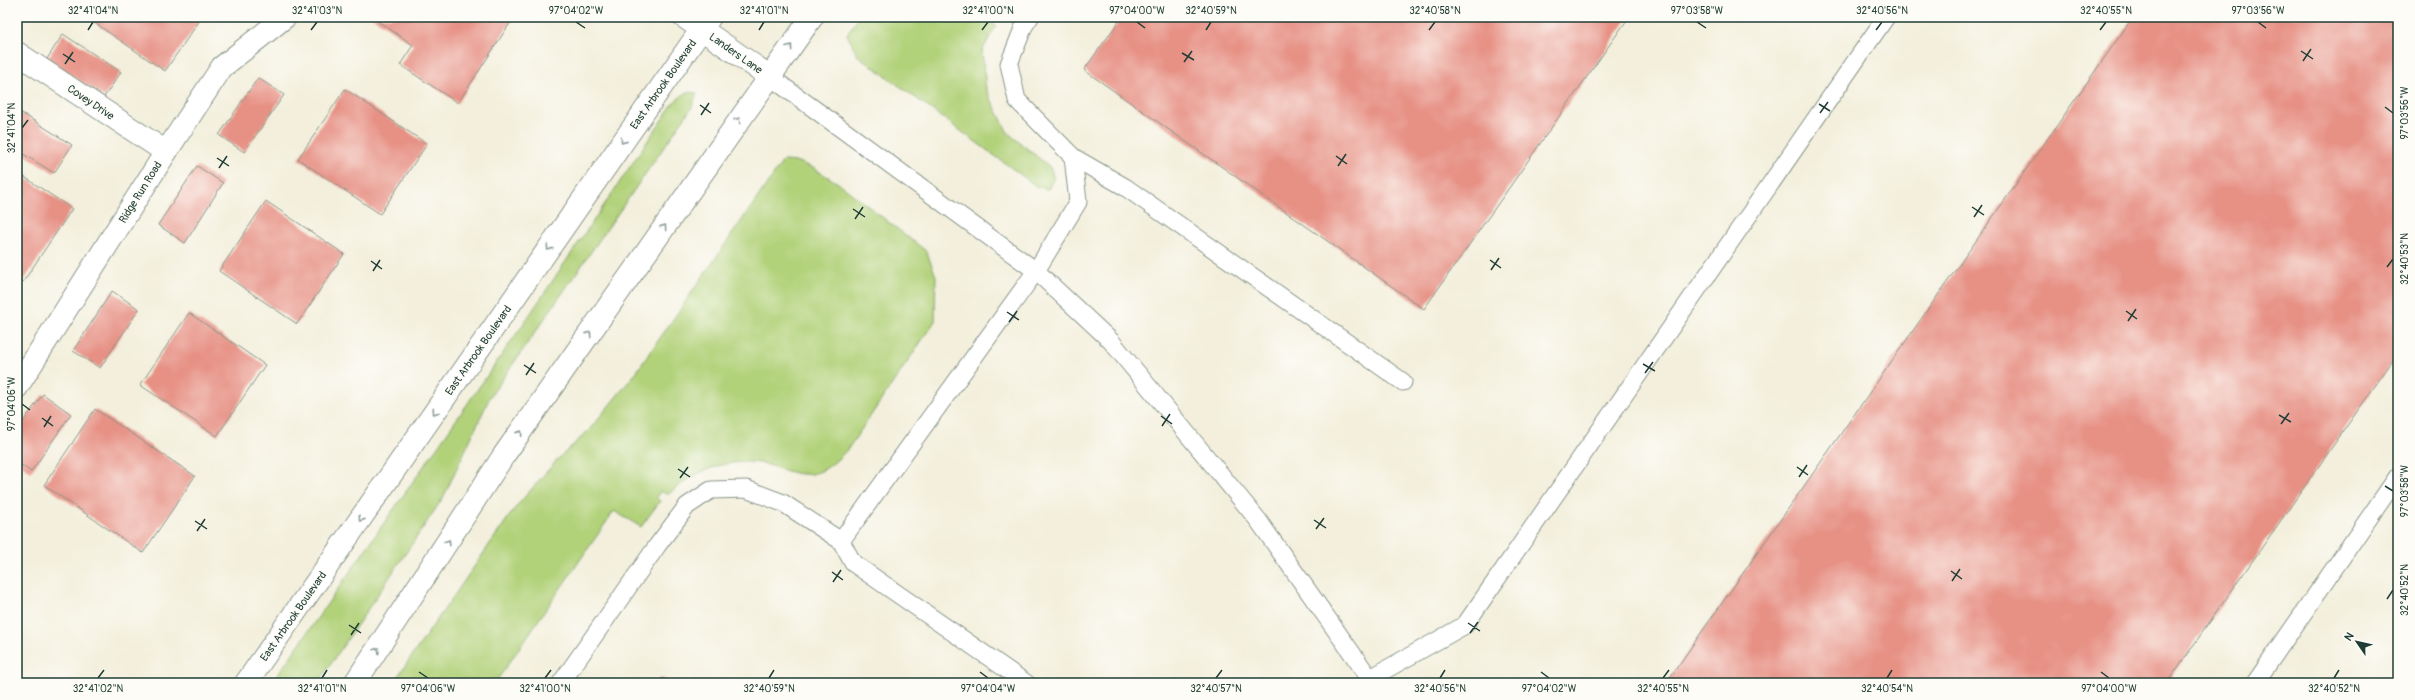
<svg xmlns="http://www.w3.org/2000/svg" width="2415" height="700" font-family="Pangolin,sans-serif">
	<style>
		.green { fill: #b2d27a; stroke: #688857 }
		.building { fill: #e79185 }
		.lines { fill: none; stroke-linecap: round; stroke-linejoin: round }
		.service-casing { stroke: #899688; stroke-width: 19 }
		.minor-casing { stroke: #899688; stroke-width: 24 }
		.tertiary-casing { stroke: #899688; stroke-width: 24 }
		.service { stroke: #fff; stroke-width: 17 }
		.minor { stroke: #fff; stroke-width: 22 }
		.tertiary { stroke: #fff; stroke-width: 22 }
		.oneway { stroke: #8f9e9a }
		.ticks { fill: none; stroke: #1f3d34; stroke-width: 1.5 }
		.labels { text-anchor: middle; stroke-width: 3; stroke-linejoin: round; paint-order: stroke }
		.street-label { font-size: 11px; fill: #1f3d34; stroke: #fdfcf7 }
		.neatline { fill: none; stroke: #1f3d34; stroke-width: 1.5 }
		.ticks-label { font-size: 10px; text-anchor: middle; fill: #1f3d34 }
	</style>
	<rect width="100%" height="100%" fill="#fdfcf7"/>
	<filter id="ink" filterUnits="userSpaceOnUse"><feTurbulence type="fractalNoise" baseFrequency=".025" numOctaves="2"/><feDisplacementMap in="SourceGraphic" scale="8" xChannelSelector="R" yChannelSelector="G"/><feConvolveMatrix kernelMatrix="1 2 1 2 8 2 1 2 1" color-interpolation-filters="sRGB"/></filter>
	<filter id="wash" filterUnits="userSpaceOnUse"><feTurbulence type="fractalNoise" baseFrequency=".012" numOctaves="4" result="noise"/><feDisplacementMap in="SourceGraphic" scale="16" xChannelSelector="R" yChannelSelector="G"/><feGaussianBlur stdDeviation="0.9" result="paint"/><feColorMatrix in="noise" values="0 0 0 0 0 0 0 0 0 0 0 0 0 0 0 0 0 1.4 0 .05"/><feComposite in="paint" operator="in"/></filter>
	<g filter="url(#wash)">
		<rect width="100%" height="100%" fill="#f3efdc"/>
		<g class="green">
			<polygon points="859,17 982,17 996,26 982,51 986,89 1008,133 1050,167 1054,178 1048,189 1036,186 857,55 847,34"/>
			<polygon points="687,92 697,93 692,107 490,397 443,498 318,683 272,683 524,323 674,102"/>
			<path d="M 783,161 L 798,162 L 813,168 L 838,183 L 926,251 L 936,276 L 935,321 L 848,449 C 838,459 826,472 811,474 C 794,476 776,466 760,463 C 727,458 691,472 668,495 L 661,491 L 656,497 L 660,501 L 641,527 L 614,511 L 495,683 L 393,683 L 515,508 L 557,460 L 589,430 L 635,374 Z"/>
		</g>
		<g id="blocks">
			<g class="building">
				<polygon points="91,17 202,17 165,71 89,19"/>
				<polygon points="372,17 514,17 458,103 400,65 413,45"/>
				<polygon points="1122,17 1629,17 1424,309 1084,70"/>
				<polygon points="2133,17 2398,17 2398,353 2167,683 1666,683"/>
				<polygon points="63,34 121,72 104,97 47,59"/>
				<polygon points="258,78 284,95 244,152 219,135"/>
				<polygon points="345,89 427,144 380,214 298,159"/>
				<polygon points="17,110 72,145 54,173 17,150"/>
				<polygon points="197,166 223,183 185,243 158,225"/>
				<polygon points="17,172 72,209 23,282 17,278"/>
				<polygon points="266,201 344,254 297,324 219,271"/>
				<polygon points="112,291 139,309 100,368 73,351"/>
				<polygon points="189,313 265,365 217,436 140,385"/>
				<polygon points="43,394 71,414 31,472 17,462 17,430"/>
				<polygon points="95,409 195,476 143,553 44,485"/>
				<polygon points="662,678 670,683 659,683"/>
			</g>
		</g>
	</g>
	<g filter="url(#ink)">
		<use href="#blocks" fill-opacity="0" stroke="#899688" stroke-width="1"/>
		<g class="lines">
			<g class="service-casing">
				<g id="service">
					<polyline points="769,76 1036,271 1111,341 1258,520 1373,683"/>
					<polyline points="1073,157 1125,187 1403,382"/>
					<polyline points="841,541 853,563 1026,683"/>
					<polyline points="1369,679 1465,625 1886,17"/>
					<polyline points="561,683 657,546 687,506 711,490 746,489 783,503 841,541 1036,271 1078,202 1073,157 1017,100 1009,64 1024,26 1030,17"/>
					<polyline points="2255,683 2398,476"/>
				</g>
			</g>
			<g class="minor-casing">
				<g id="minor">
					<polyline points="684,17 769,76"/>
					<polyline points="17,53 166,152"/>
					<polyline points="17,387 166,152 222,67 285,17"/>
				</g>
			</g>
			<g class="tertiary-casing">
				<g id="tertiary">
					<polyline points="246,683 710,17"/>
					<polyline points="355,683 504,455 812,17"/>
				</g>
			</g>
			<use href="#service" class="service"/>
			<use href="#minor" class="minor"/>
			<use href="#tertiary" class="tertiary"/>
		</g>
		<defs><path id="oneway-chevron" d="M-2-3.5L2.5 0L-2 3.5" fill="none" stroke-width="1.6" stroke-linecap="round" stroke-linejoin="round"/></defs>
		<g class="oneway">
			<use href="#oneway-chevron" transform="translate(790 47) rotate(-54)"/>
			<use href="#oneway-chevron" transform="translate(738 120) rotate(-55)"/>
			<use href="#oneway-chevron" transform="translate(623 141) rotate(125)"/>
			<use href="#oneway-chevron" transform="translate(664 227) rotate(-55)"/>
			<use href="#oneway-chevron" transform="translate(549 248) rotate(125)"/>
			<use href="#oneway-chevron" transform="translate(589 334) rotate(-55)"/>
			<use href="#oneway-chevron" transform="translate(435 412) rotate(125)"/>
			<use href="#oneway-chevron" transform="translate(520 433) rotate(-55)"/>
			<use href="#oneway-chevron" transform="translate(361 519) rotate(125)"/>
			<use href="#oneway-chevron" transform="translate(448 542) rotate(-57)"/>
			<use href="#oneway-chevron" transform="translate(377 650) rotate(-57)"/>
		</g>
	</g>
	<path class="ticks" d="M 576,22 L 585,28M 1137,22 L 1145,28M 1697,22 L 1706,28M 2258,22 L 2266,28M 88,30 L 93,22M 311,30 L 317,22M 759,30 L 764,22M 982,30 L 988,22M 1206,30 L 1211,22M 1429,30 L 1435,22M 1876,30 L 1882,22M 2100,30 L 2106,22M 2301,51 L 2313,59M 1182,53 L 1194,60M 63,54 L 75,62M 2303,61 L 2311,49M 1184,62 L 1192,51M 65,64 L 73,52M 1819,104 L 1830,111M 700,105 L 711,113M 2385,107 L 2393,113M 1820,113 L 1828,102M 701,115 L 709,103M 22,128 L 28,120M 1336,156 L 1347,164M 217,158 L 229,166M 1338,166 L 1346,154M 219,168 L 227,156M 1972,207 L 1984,215M 853,209 L 865,217M 1974,217 L 1982,205M 855,219 L 863,207M 1490,260 L 1501,268M 371,261 L 382,269M 2387,267 L 2393,259M 1491,270 L 1499,258M 373,271 L 380,260M 2126,311 L 2137,319M 1007,312 L 1019,320M 2128,321 L 2136,309M 1009,322 L 1017,311M 1643,364 L 1655,371M 524,365 L 536,373M 1645,373 L 1653,362M 526,375 L 534,363M 22,404 L 30,410M 2279,415 L 2291,422M 1161,416 L 1172,424M 42,418 L 53,426M 2281,424 L 2289,413M 1162,426 L 1170,414M 44,427 L 51,416M 1797,467 L 1808,475M 678,469 L 690,477M 1799,477 L 1807,465M 680,478 L 688,467M 2385,486 L 2393,491M 1314,520 L 1326,528M 195,521 L 207,529M 1316,529 L 1324,518M 197,531 L 205,519M 1951,571 L 1962,579M 832,572 L 843,580M 1952,581 L 1960,569M 833,582 L 841,570M 2387,599 L 2393,590M 1468,623 L 1480,631M 349,625 L 361,633M 1470,633 L 1478,622M 351,635 L 359,623M 419,672 L 428,678M 980,672 L 988,678M 1541,672 L 1549,678M 2101,672 L 2109,678M 98,678 L 104,670M 322,678 L 327,670M 545,678 L 551,670M 769,678 L 774,670M 1216,678 L 1222,670M 1440,678 L 1445,670M 1663,678 L 1669,670M 1887,678 L 1892,670M 2334,678 L 2339,670"/>
	<g class="labels">
		<g class="street-label">
			<text transform="translate(736 53) rotate(35)" y="4">Landers Lane</text>
			<text transform="translate(663 84) rotate(-55)" y="4">East Arbrook Boulevard</text>
			<text transform="translate(91 102) rotate(34)" y="4">Covey Drive</text>
			<text transform="translate(140 192) rotate(-58)" y="4">Ridge Run Road</text>
			<text transform="translate(478 350) rotate(-55)" y="4">East Arbrook Boulevard</text>
			<text transform="translate(293 616) rotate(-55)" y="4">East Arbrook Boulevard</text>
		</g>
	</g>
	<rect width="2415" height="700" fill="none" stroke="#fdfcf7" stroke-width="44"/>
	<g transform="translate(2357 642) rotate(304)" stroke="#fdfcf7" stroke-width="3" paint-order="stroke">
	<path d="M0-3L7 15L0 10L-7 15Z" fill="#1f3d34"/>
	<text y="-6" font-size="11" font-weight="bold" text-anchor="middle" fill="#1f3d34">N</text>
	</g>
	<rect x="22" y="22" width="2371" height="656" class="neatline"/>
	<g class="ticks-label">
		<text x="93" y="14">32°41'04"N</text>
		<text x="317" y="14">32°41'03"N</text>
		<text x="576" y="14">97°04'02"W</text>
		<text x="764" y="14">32°41'01"N</text>
		<text x="988" y="14">32°41'00"N</text>
		<text x="1137" y="14">97°04'00"W</text>
		<text x="1211" y="14">32°40'59"N</text>
		<text x="1435" y="14">32°40'58"N</text>
		<text x="1697" y="14">97°03'58"W</text>
		<text x="1882" y="14">32°40'56"N</text>
		<text x="2106" y="14">32°40'55"N</text>
		<text x="2258" y="14">97°03'56"W</text>
		<text transform="translate(2404 113) rotate(-90)" y="4">97°03'56"W</text>
		<text transform="translate(11 128) rotate(-90)" y="4">32°41'04"N</text>
		<text transform="translate(2404 259) rotate(-90)" y="4">32°40'53"N</text>
		<text transform="translate(11 404) rotate(-90)" y="4">97°04'06"W</text>
		<text transform="translate(2404 491) rotate(-90)" y="4">97°03'58"W</text>
		<text transform="translate(2404 590) rotate(-90)" y="4">32°40'52"N</text>
		<text x="98" y="692">32°41'02"N</text>
		<text x="322" y="692">32°41'01"N</text>
		<text x="428" y="692">97°04'06"W</text>
		<text x="545" y="692">32°41'00"N</text>
		<text x="769" y="692">32°40'59"N</text>
		<text x="988" y="692">97°04'04"W</text>
		<text x="1216" y="692">32°40'57"N</text>
		<text x="1440" y="692">32°40'56"N</text>
		<text x="1549" y="692">97°04'02"W</text>
		<text x="1663" y="692">32°40'55"N</text>
		<text x="1887" y="692">32°40'54"N</text>
		<text x="2109" y="692">97°04'00"W</text>
		<text x="2334" y="692">32°40'52"N</text>
	</g>
</svg>
